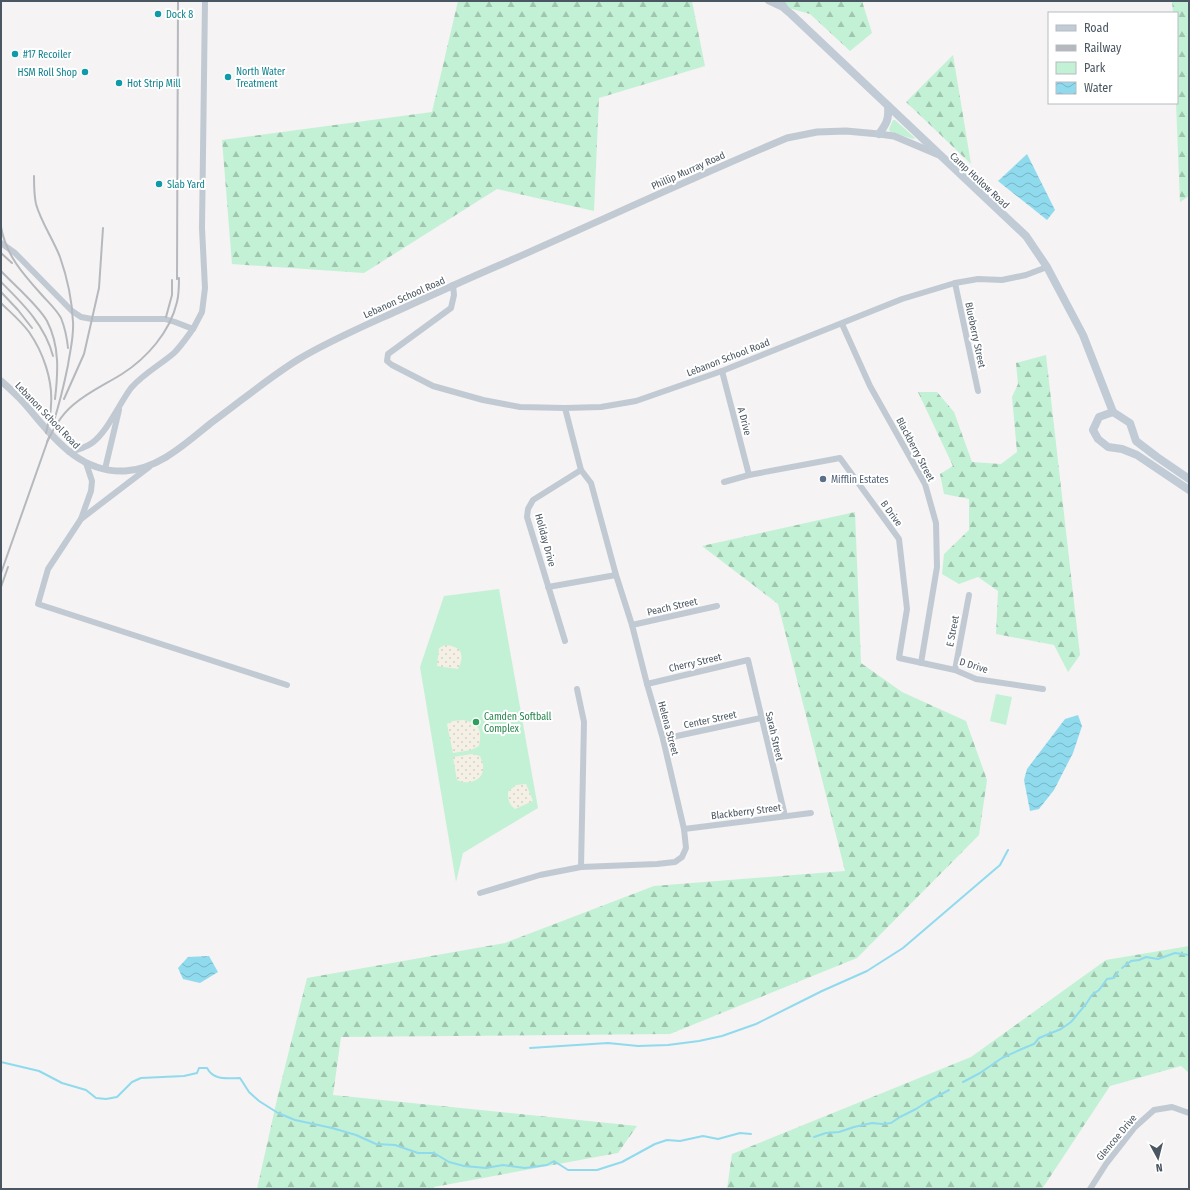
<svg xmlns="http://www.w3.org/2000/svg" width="1190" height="1190" font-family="'Fira Sans Condensed',sans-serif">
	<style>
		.green { fill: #c3f1d5 }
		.forest { fill: url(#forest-firs) }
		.sand { fill: url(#sand-dots) }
		.water { fill: url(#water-waves) }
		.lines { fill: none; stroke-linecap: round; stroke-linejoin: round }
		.stream { stroke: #90daee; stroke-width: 2 }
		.minor { stroke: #c1cad2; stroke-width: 6 }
		.tertiary { stroke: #c1cad2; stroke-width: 7 }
		.secondary { stroke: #c1cbd6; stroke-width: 8 }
		.rail { stroke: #b5b8bd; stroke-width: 2 }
		.culture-dot { fill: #0f9aa8; stroke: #fff; stroke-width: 1.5 }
		.service-dot { fill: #5c6f8a; stroke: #fff; stroke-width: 1.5 }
		.leisure-dot { fill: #2e9e5b; stroke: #fff; stroke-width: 1.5 }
		.labels { text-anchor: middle; stroke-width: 4; stroke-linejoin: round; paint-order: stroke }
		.culture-label { font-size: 10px; fill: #0d838f; stroke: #fff; text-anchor: start }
		.street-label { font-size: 10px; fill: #4a5661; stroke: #fff }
		.service-label { font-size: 10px; fill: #4e5e75; stroke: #fff; text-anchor: start }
		.leisure-label { font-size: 10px; fill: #27864d; stroke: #fff; text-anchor: start }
	</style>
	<defs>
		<pattern id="forest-firs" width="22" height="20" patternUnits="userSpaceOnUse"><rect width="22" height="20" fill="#c3f1d5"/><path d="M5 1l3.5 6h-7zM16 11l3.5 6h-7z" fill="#a0c6b0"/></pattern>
		<pattern id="sand-dots" width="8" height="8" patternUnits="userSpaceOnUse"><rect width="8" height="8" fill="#f5f0e5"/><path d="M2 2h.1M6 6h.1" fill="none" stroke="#d4d0c7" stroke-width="1.8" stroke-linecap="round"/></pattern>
		<pattern id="water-waves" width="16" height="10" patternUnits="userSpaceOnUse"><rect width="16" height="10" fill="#90daee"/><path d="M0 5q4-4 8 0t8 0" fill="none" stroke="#78b4c4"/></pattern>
	</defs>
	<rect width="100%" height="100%" fill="#f5f3f3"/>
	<g class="green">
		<polygon points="893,120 895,120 915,138 914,139 890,132 889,129"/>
		<polygon points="499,589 538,808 463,853 456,882 420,667 444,596"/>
		<polygon points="996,694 1012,697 1006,725 990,721"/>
	</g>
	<g class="forest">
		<polygon points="458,1 692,1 705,66 599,98 594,211 497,189 364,273 232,264 222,140 432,112"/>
		<polygon points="764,1 862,1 872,33 850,51 810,14"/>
		<polygon points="1172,1 1189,1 1189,196 1180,202 1176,103 1177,13 1173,13"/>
		<polygon points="953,55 971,164 906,102"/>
		<polygon points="1046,355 1080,655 1068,672 1054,645 996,634 998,591 978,577 959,584 942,574 944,554 969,530 969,499 944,494 940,474 953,466 918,392 937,392 954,412 972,462 1001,464 1017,452 1012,397 1018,384 1016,363"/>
		<polygon points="855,512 861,663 902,692 966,721 987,780 979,835 857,958 670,1034 341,1037 333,1095 637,1126 618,1153 434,1187 434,1189 257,1189 278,1095 307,978 505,943 654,886 845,871 778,604 702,546"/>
		<polygon points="1189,946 1189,1073 1181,1066 1110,1086 1042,1189 727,1189 732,1154 971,1057 1106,960"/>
	</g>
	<g class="sand">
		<path d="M 445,645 C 462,646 465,655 458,669 L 437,666 L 439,648 Z"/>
		<path d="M 463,720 C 480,724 482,730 479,746 L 471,750 L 453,753 L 447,724 L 453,721 Z"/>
		<path d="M 472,754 L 480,756 C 481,759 483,763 483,766 C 485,780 468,786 457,780 L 453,757 Z"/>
		<path d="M 526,784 L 533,801 L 515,809 C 509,804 508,800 508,792 L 516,785 Z"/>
	</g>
	<g class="water">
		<polygon points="1027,154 1055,210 1047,220 998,181"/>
		<polygon points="1078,715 1082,726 1073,753 1054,790 1039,809 1030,811 1024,780 1027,769 1065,719"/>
		<polygon points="209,956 218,972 200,983 183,979 178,968 188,957"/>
	</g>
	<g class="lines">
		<g class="stream">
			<polyline points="1122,968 1131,961 1139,960 1146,957 1158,959 1175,953 1189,955"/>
			<polyline points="530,1048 608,1043 638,1046 668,1045 699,1041 722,1036 756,1024 822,991 867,971 903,948 1000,865 1008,850"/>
			<path d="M 1,1062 L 39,1071 L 62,1083 L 86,1090 L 96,1098 L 106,1099 L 117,1097 L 132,1082 L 141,1078 L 184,1076 L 197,1073 L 199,1068 L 207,1068 C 214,1081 227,1078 240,1078 L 249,1092 L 259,1101 L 278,1113 L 295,1120 L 332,1128 L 356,1135 L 376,1144 L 395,1145 L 418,1153 L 434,1153 L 449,1162 L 464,1166 L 486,1168 L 503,1165 L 525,1168 L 547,1165 L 554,1161 L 568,1170 L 597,1170 L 622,1162 L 655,1144 L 667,1140 L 680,1141 L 703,1136 L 718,1139 L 740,1133 L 751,1134"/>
			<polyline points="963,1082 980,1073 1002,1058 1024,1048 1034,1044 1039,1038 1061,1029 1071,1022 1086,1004 1092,995 1099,990 1107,979 1114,978 1118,972"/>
			<polyline points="814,1137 826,1133 839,1132 854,1127 872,1123 882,1124 891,1123 900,1117 916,1109 927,1102 949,1090"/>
		</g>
		<g class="minor">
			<polyline points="768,1 785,9"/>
			<polyline points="1,243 15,253 72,311 81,317 92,319 165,319 175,322 193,329 202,312 205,288 202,228 205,1"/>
			<polyline points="955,283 978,391"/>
			<polyline points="453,285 454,295 451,308 388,354 387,361 392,365 433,386 483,400 520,407 565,408 601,407 636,401 722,371 902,299 955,283 978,279 1002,280 1026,275 1047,267"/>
			<polyline points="842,324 870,386 925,484 936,523 937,567 921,663"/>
			<polyline points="722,371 749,475"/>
			<path d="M 69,452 C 77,450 85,448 92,443 C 108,431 119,404 131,388 C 143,374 160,365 174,353 C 181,346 187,337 193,329"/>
			<polyline points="149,467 81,519 48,569 38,604 287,685"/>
			<polyline points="105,469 119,410"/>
			<polyline points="724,482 749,475 840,458 899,539 907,609 899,658 955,670 976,679 1043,689"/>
			<polyline points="81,519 91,491 92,481 86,463"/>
			<polyline points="548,587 616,575"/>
			<polyline points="632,625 717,606"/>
			<polyline points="565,641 527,517 528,509 533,500 581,470"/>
			<polyline points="955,670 969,595"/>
			<polyline points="647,684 748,660 785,816"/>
			<polyline points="577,689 584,722 581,867"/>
			<polyline points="663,739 761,718"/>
			<polyline points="684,829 811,813"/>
			<polyline points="480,893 540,875 581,867 657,864 675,862 682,857 686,848 684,829 663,739 647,684 632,625 616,575 591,483 581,470 565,408"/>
			<polyline points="1090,1189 1106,1164 1135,1127 1154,1110 1172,1107 1189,1113"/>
		</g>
		<path class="tertiary" d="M 1,381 C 9,388 17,395 24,403 C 52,435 77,473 125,471 C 159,469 186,443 211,423 C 240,402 268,378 299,359 C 331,340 364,326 397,311 C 434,294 471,277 509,261 C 602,220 694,177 787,138 L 817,132 L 846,131 L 879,134 L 894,136 L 939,155"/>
		<g class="secondary">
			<polyline points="780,1 785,9 791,14 1026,236 1047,267 1083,335 1113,412"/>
			<path d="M 879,134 C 887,123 889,119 888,106"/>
			<polyline points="1189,479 1157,457 1136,441 1130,423 1113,412 1099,417 1093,430 1098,439 1108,447 1122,449 1137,455 1189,490"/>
		</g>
		<g class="rail">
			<path d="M 34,176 C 34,185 34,195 36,204 C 41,222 53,239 60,257 C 67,277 72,300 73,322 C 74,337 70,351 68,365 C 64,385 59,405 53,424"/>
			<path d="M 1,227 C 6,255 23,274 41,294 C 48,302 56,309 61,318 C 65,328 67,338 68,348"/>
			<polyline points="1,253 12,263"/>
			<path d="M 1,271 C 14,285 38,305 47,321 C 60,346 58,373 55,399"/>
			<path d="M 1,282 C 23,304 45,325 53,356"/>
			<polyline points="1,292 18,310 32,328"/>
			<path d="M 1,303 C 10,312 21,321 29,332 C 43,352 53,380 51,405 C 51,415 48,424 46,433"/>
			<polyline points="166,317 172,295 172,280"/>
			<polyline points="64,399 84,354 99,288 103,228"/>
			<path d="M 47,442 C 54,428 61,415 73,405 C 88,392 106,384 122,374 C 147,358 170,332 177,302 C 179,294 179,286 179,278 L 177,279 L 178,1"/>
			<polyline points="1,573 49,437"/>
			<polyline points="1,587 8,567"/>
		</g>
	</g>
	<g class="culture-dot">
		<circle cx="158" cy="14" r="4"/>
		<circle cx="15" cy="54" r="4"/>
		<circle cx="85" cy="72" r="4"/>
		<circle cx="228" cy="77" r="4"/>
		<circle cx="119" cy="83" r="4"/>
		<circle cx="159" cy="184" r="4"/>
	</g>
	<circle class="service-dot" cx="823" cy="479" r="4"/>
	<circle class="leisure-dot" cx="476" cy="722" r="4"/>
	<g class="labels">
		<g class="culture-label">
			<text x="166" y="18">Dock 8</text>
			<text x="23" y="58">#17 Recoiler</text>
			<text x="236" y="75">North Water<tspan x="236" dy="12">Treatment</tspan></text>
			<text x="77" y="76" text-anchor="end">HSM Roll Shop</text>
			<text x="127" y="87">Hot Strip Mill</text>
			<text x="167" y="188">Slab Yard</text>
		</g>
		<g class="street-label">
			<text transform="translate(688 170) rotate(-24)" y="4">Phillip Murray Road</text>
			<text transform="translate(980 180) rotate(43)" y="4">Camp Hollow Road</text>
			<text transform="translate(404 297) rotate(-24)" y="4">Lebanon School Road</text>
			<text transform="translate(976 335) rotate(78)" y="4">Blueberry Street</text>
			<text transform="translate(728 357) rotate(-21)" y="4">Lebanon School Road</text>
			<text transform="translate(48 415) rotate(46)" y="4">Lebanon School Road</text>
			<text transform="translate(745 421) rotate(75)" y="4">A Drive</text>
			<text transform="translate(916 449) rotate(62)" y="4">Blackberry Street</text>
			<text transform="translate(892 513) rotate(54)" y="4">B Drive</text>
			<text transform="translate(546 540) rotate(75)" y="4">Holiday Drive</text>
			<text transform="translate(672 606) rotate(-13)" y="4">Peach Street</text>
			<text transform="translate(952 631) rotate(-79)" y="4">E Street</text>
			<text transform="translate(695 662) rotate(-13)" y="4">Cherry Street</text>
			<text transform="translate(974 665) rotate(17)" y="4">D Drive</text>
			<text transform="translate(710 719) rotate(-12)" y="4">Center Street</text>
			<text transform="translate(669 728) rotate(75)" y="4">Helena Street</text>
			<text transform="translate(775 736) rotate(77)" y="4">Sarah Street</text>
			<text transform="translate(746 811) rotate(-7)" y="4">Blackberry Street</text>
			<text transform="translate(1116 1137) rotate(-50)" y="4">Glencoe Drive</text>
		</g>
		<g class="service-label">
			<text x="831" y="483">Mifflin Estates</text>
		</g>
		<g class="leisure-label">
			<text x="484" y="720">Camden Softball<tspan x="484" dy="12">Complex</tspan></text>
		</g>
	</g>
	<rect width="1190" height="1190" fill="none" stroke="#4a5661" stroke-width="4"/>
	<rect x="1048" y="12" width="130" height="92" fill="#ffffff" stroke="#b7bbc0"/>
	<rect x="1056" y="25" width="20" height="6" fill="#c1cbd6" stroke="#b7bbc0"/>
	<text x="1084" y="32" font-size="12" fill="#4a5661">Road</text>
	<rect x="1056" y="45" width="20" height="6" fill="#b5b8bd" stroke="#b7bbc0"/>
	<text x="1084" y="52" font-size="12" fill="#4a5661">Railway</text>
	<rect x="1056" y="62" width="20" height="12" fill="#c3f1d5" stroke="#b7bbc0"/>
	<text x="1084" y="72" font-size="12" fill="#4a5661">Park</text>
	<rect x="1056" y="82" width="20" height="12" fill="url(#water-waves)" stroke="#b7bbc0"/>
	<text x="1084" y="92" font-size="12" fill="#4a5661">Water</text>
	<g transform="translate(1158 1158) rotate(173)" stroke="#ffffff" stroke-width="3" paint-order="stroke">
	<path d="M0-3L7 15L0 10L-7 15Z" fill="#4a5661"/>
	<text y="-6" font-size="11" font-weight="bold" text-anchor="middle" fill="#4a5661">N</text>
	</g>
</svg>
